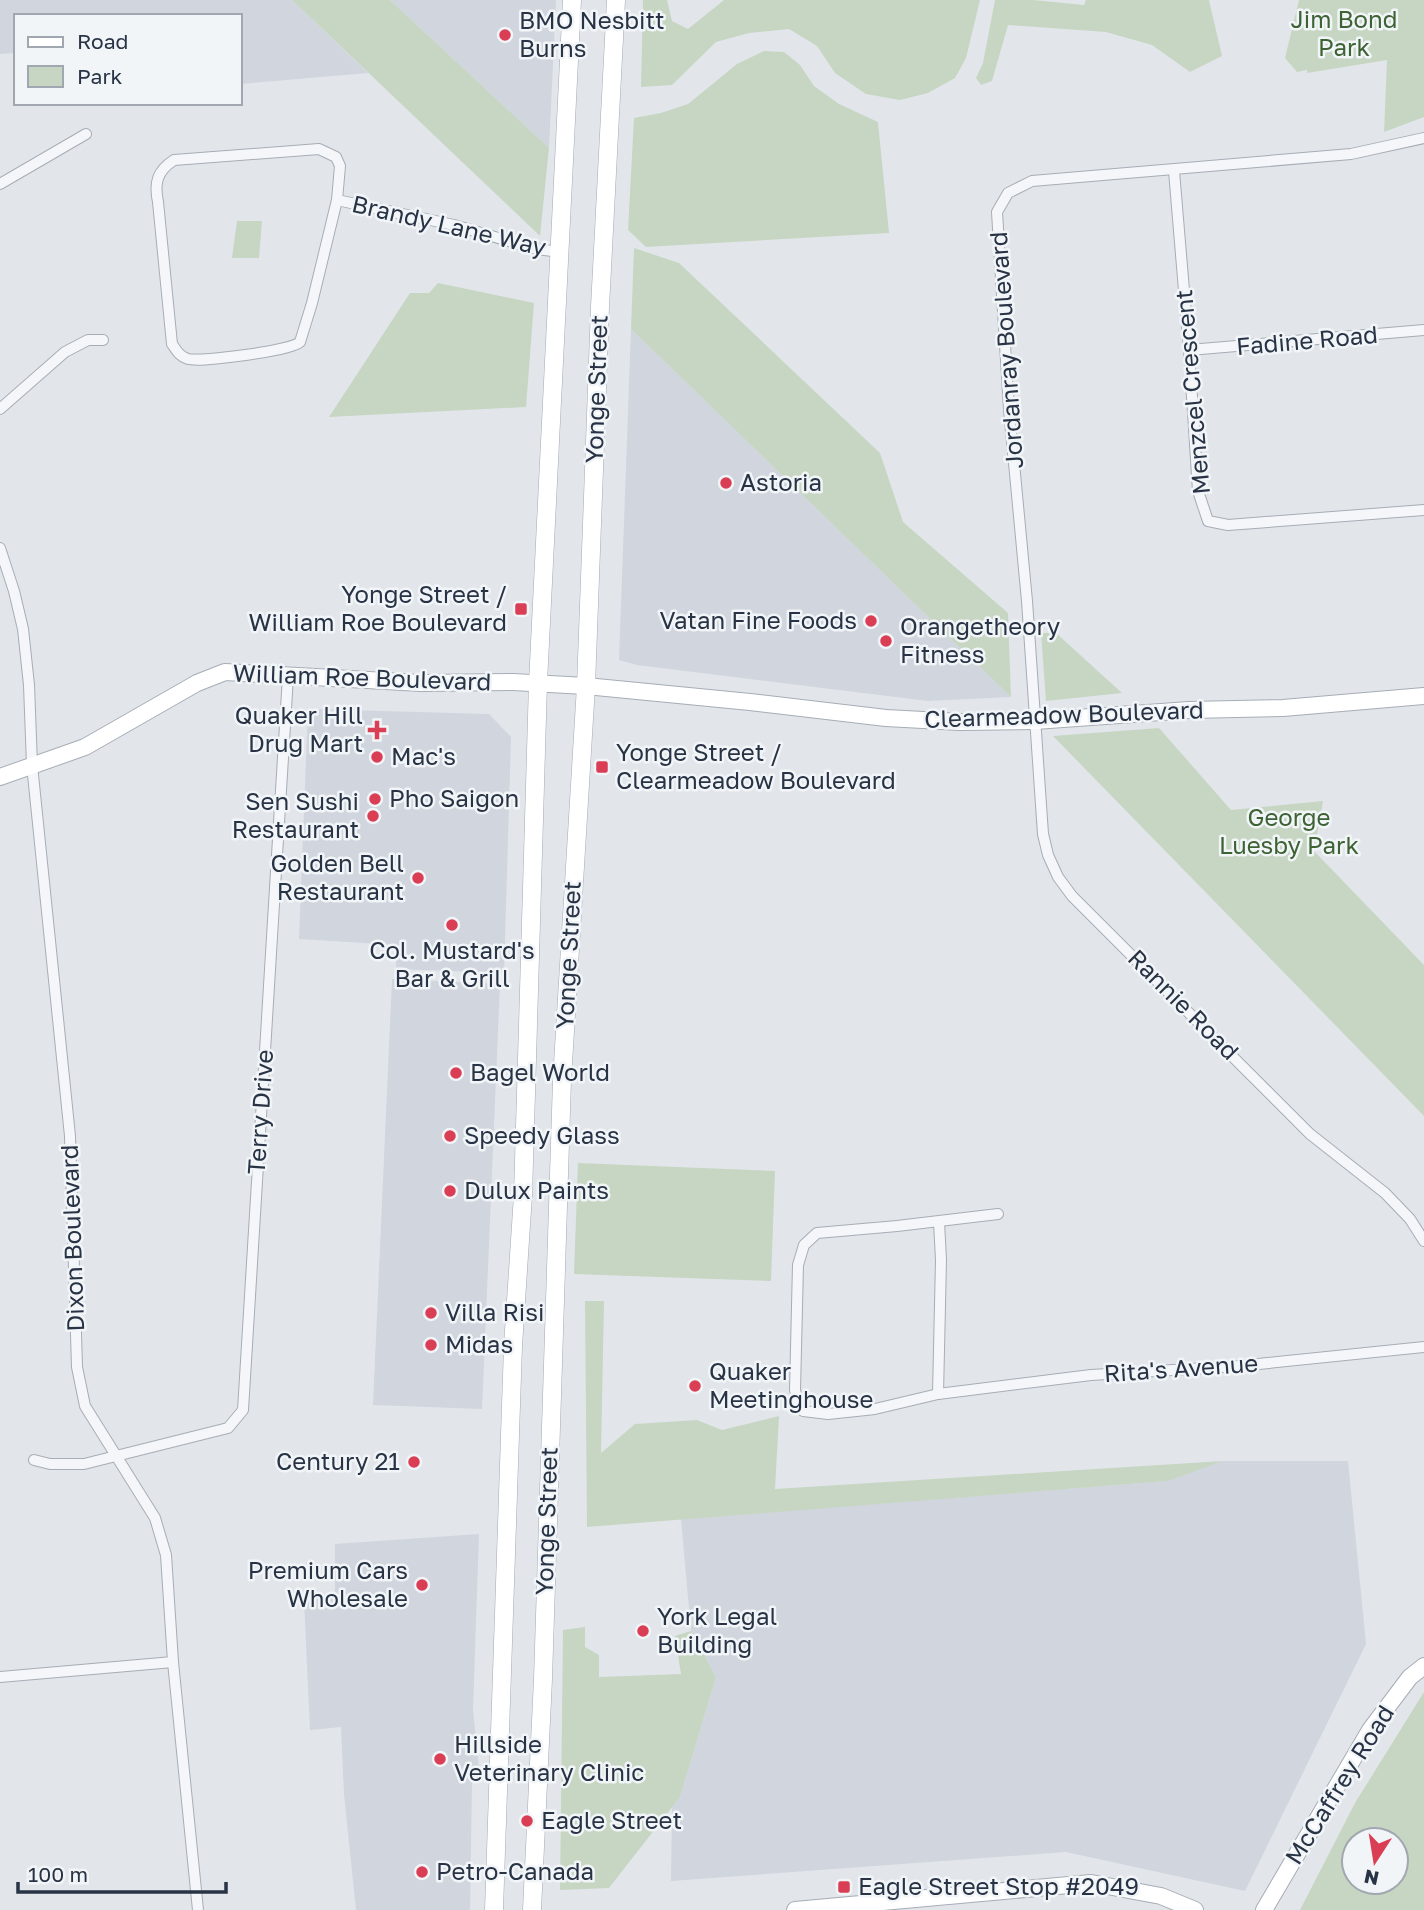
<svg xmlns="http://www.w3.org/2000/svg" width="1424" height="1910" font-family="'Golos Text',sans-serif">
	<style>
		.built { fill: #d0d5de }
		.green { fill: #c7d6c2; fill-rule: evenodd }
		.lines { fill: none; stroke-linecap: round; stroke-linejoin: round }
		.street-casing { stroke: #a6adb6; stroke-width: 12 }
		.secondary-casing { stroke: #a6adb6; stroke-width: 18 }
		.primary-casing { stroke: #a0aab8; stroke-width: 19 }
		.street { stroke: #f5f6f9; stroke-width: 10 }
		.secondary { stroke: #fff; stroke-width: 16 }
		.primary { stroke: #fff; stroke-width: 18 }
		.poi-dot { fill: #da3e54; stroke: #f2f5f8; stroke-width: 2.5 }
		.labels { text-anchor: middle; stroke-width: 5; stroke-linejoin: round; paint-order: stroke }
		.park-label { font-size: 24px; fill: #3d6234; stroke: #f2f5f8 }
		.poi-label { font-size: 24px; fill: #283345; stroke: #f2f5f8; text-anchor: start }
		.street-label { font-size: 24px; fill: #283345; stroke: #f2f5f8 }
	</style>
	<rect width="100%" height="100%" fill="#e2e6eb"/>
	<g class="built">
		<polygon points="0,0 292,0 368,73 240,84 240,16 16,16 16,53 0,54"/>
		<polygon points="390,0 556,0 549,148"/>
		<polygon points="631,329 1011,697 928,701 637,665 619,660"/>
		<polygon points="308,709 489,714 511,737 504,973 396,969 396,945 299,939"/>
		<polygon points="392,979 500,984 482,1409 373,1405"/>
		<polygon points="1223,1461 1348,1461 1366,1644 1245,1891 1066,1852 671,1881 672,1807 680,1797 716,1677 691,1631 681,1519 1167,1481"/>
		<polygon points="479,1534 473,1710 480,1779 472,1781 470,1910 356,1910 344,1794 341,1727 310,1730 304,1600 335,1594 335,1544"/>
	</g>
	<g class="green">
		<polygon points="292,0 390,0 549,148 540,236"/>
		<polygon points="643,0 667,0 672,21 688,29 724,0 980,0 966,58 955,78 928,93 900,100 866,94 835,73 817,46 789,29 749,33 716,42 672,85 641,87"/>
		<polygon points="995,0 1033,0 1084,5 1086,0 1209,0 1222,56 1190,72 1152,45 1106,32 1008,25 992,81 981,85 976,78 983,63"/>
		<polygon points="1299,0 1424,0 1424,117 1384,132 1387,60 1307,73 1307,70 1297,72 1285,58"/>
		<polygon points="764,51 784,52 800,65 814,86 839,104 878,122 889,233 646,247 628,230 634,118 661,113 688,104 737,64"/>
		<polygon points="237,221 262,221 259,258 232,258"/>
		<polygon points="634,248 679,263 880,453 903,522 1008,613 1011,697 631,329"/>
		<polygon points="438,283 534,303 526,407 329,417 410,293 429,293"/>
		<polygon points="1041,633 1056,633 1122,693 1046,701"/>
		<polygon points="1159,728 1231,810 1323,801 1314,851 1424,965 1424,1116 1053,736"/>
		<polygon points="578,1163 775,1171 771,1281 574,1274"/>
		<polygon points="585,1301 604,1301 601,1453 635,1424 697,1420 722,1430 779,1416 775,1489 1223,1461 1168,1481 587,1527"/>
		<polygon points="585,1627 585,1647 599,1655 599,1677 681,1674 675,1636 691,1631 716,1677 680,1797 609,1888 560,1890 563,1630"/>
		<path d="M 1424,1692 L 1424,1910 L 1300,1910 L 1355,1803 ZM 1354,1840 L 1396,1840 L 1396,1882 L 1354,1882 Z"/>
	</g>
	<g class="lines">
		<g class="street-casing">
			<g id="street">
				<polyline points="1424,138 1351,154 1032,181 1008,193 997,212 1009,410 1027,601 1043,834 1048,855 1058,877 1072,896 1310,1134 1385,1193 1410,1219 1424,1241"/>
				<path d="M 319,149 L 336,157 L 340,166 L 337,200 L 312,303 L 300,342 C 291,351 201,362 188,359 C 179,356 177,351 172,344 L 158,202 C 154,183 157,171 174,160 Z"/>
				<polyline points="1174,171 1189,350 1198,491 1208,521 1228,525 1424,510"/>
				<polyline points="0,184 86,134"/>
				<polyline points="337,200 454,225 536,249 561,252"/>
				<polyline points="1189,350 1424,330"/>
				<polyline points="0,409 65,352 88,340 103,340"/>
				<polyline points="0,548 14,591 23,629 29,685 32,765 70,1136 77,1367 85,1406 155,1518 166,1555 173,1662 198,1910"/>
				<polyline points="998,1214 897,1226 817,1233 804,1245 798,1265 795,1390 799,1405 803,1411 828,1414 875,1409 938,1394 1091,1375 1239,1366 1424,1347"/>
				<polyline points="938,1394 941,1260 939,1222"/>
				<polyline points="34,1460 50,1464 84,1464 228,1428 243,1410 288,676"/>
				<polyline points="0,1677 173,1662"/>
			</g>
		</g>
		<g class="secondary-casing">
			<g id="secondary">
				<polyline points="0,777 85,747 197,683 225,672 421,683 513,682 586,686 750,702 886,718 960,722 1035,721 1189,710 1283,708 1424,696"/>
				<polyline points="795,1910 1091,1883 1161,1896 1195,1910"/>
				<polyline points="1264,1910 1370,1730 1410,1677 1424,1666"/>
			</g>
		</g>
		<g class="primary-casing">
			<g id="primary">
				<polyline points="494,1910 513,1346 523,1195 538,683 572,0"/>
				<polyline points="532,1910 543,1679 562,1080 586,686 600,307 616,0"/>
			</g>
		</g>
		<use href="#street" class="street"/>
		<use href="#secondary" class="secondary"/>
		<use href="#primary" class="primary"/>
	</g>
	<g class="poi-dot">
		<circle cx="505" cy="35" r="7"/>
		<circle cx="726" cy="483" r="7"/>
		<rect x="514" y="602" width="14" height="14" rx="3.5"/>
		<circle cx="871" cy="621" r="7"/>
		<circle cx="886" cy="641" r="7"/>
		<path d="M373.5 719.5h7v7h7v7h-7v7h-7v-7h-7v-7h7z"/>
		<circle cx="377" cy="757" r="7"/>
		<rect x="595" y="760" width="14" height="14" rx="3.5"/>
		<circle cx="375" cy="799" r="7"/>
		<circle cx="373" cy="816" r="7"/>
		<circle cx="418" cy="878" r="7"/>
		<circle cx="452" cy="925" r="7"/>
		<circle cx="456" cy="1073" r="7"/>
		<circle cx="450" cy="1136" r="7"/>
		<circle cx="450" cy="1191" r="7"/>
		<circle cx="431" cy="1313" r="7"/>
		<circle cx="431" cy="1345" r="7"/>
		<circle cx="695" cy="1386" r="7"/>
		<circle cx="414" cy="1462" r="7"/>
		<circle cx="422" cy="1585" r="7"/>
		<circle cx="643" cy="1631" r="7"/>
		<circle cx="440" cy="1759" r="7"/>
		<circle cx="527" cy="1821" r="7"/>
		<circle cx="422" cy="1872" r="7"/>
		<rect x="837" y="1880" width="14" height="14" rx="3.5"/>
	</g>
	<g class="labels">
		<g class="park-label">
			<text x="1344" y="28">Jim Bond<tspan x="1344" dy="28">Park</tspan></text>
			<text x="1289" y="826">George<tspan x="1289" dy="28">Luesby Park</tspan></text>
		</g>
		<g class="poi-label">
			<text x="519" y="29">BMO Nesbitt<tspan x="519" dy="28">Burns</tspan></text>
			<text x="740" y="491">Astoria</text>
			<text x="507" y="603" text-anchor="end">Yonge Street /<tspan x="507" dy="28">William Roe Boulevard</tspan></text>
			<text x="857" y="629" text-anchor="end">Vatan Fine Foods</text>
			<text x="900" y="635">Orangetheory<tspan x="900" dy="28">Fitness</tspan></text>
			<text x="363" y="724" text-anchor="end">Quaker Hill<tspan x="363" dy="28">Drug Mart</tspan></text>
			<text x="616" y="761">Yonge Street /<tspan x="616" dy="28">Clearmeadow Boulevard</tspan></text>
			<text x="391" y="765">Mac's</text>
			<text x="389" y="807">Pho Saigon</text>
			<text x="359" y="810" text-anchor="end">Sen Sushi<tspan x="359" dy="28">Restaurant</tspan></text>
			<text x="404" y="872" text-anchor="end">Golden Bell<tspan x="404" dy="28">Restaurant</tspan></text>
			<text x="452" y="959" text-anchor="middle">Col. Mustard's<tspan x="452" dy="28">Bar &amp; Grill</tspan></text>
			<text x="470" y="1081">Bagel World</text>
			<text x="464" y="1144">Speedy Glass</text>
			<text x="464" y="1199">Dulux Paints</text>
			<text x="445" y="1321">Villa Risi</text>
			<text x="445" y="1353">Midas</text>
			<text x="709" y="1380">Quaker<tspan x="709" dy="28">Meetinghouse</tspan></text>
			<text x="400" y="1470" text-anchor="end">Century 21</text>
			<text x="408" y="1579" text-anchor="end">Premium Cars<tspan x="408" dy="28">Wholesale</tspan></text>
			<text x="657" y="1625">York Legal<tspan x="657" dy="28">Building</tspan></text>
			<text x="454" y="1753">Hillside<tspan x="454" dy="28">Veterinary Clinic</tspan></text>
			<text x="541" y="1829">Eagle Street</text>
			<text x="436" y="1880">Petro-Canada</text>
			<text x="858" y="1895">Eagle Street Stop #2049</text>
		</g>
		<g class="street-label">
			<text transform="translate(449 226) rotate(13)" y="8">Brandy Lane Way</text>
			<text transform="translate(1307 341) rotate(-5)" y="8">Fadine Road</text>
			<text transform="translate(1007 350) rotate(-94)" y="8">Jordanray Boulevard</text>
			<text transform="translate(597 389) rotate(-88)" y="8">Yonge Street</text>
			<text transform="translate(1193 392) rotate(-95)" y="8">Menzcel Crescent</text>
			<text transform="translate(362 678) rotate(2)" y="8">William Roe Boulevard</text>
			<text transform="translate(1064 715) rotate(-2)" y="8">Clearmeadow Boulevard</text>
			<text transform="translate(569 955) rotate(-87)" y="8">Yonge Street</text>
			<text transform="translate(1183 1005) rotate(45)" y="8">Rannie Road</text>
			<text transform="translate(261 1112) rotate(-86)" y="8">Terry Drive</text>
			<text transform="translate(73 1238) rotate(-92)" y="8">Dixon Boulevard</text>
			<text transform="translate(1181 1369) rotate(-4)" y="8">Rita's Avenue</text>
			<text transform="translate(547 1521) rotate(-88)" y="8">Yonge Street</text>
			<text transform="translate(1340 1785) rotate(-58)" y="8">McCaffrey Road</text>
		</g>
	</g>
	<rect x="14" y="14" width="228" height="91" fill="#f2f5f8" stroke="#a1a7b0" stroke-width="2"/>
	<rect x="28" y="37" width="35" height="10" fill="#ffffff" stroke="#a1a7b0" stroke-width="2"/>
	<text x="77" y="49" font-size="21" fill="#283345">Road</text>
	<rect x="28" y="66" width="35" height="21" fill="#c7d6c2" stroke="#a1a7b0" stroke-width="2"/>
	<text x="77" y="84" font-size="21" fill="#283345">Park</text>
	<g transform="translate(1375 1861) rotate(192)"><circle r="33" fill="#f2f5f8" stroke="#a1a7b0" stroke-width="2"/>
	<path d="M0-5L12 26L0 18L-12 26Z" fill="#da3e54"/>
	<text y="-10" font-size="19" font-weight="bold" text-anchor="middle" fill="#283345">N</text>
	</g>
	<path d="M18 1882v10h208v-10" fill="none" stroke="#283345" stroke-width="3.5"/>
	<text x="28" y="1882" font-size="21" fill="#283345" stroke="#f2f5f8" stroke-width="5" paint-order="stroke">100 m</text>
</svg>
